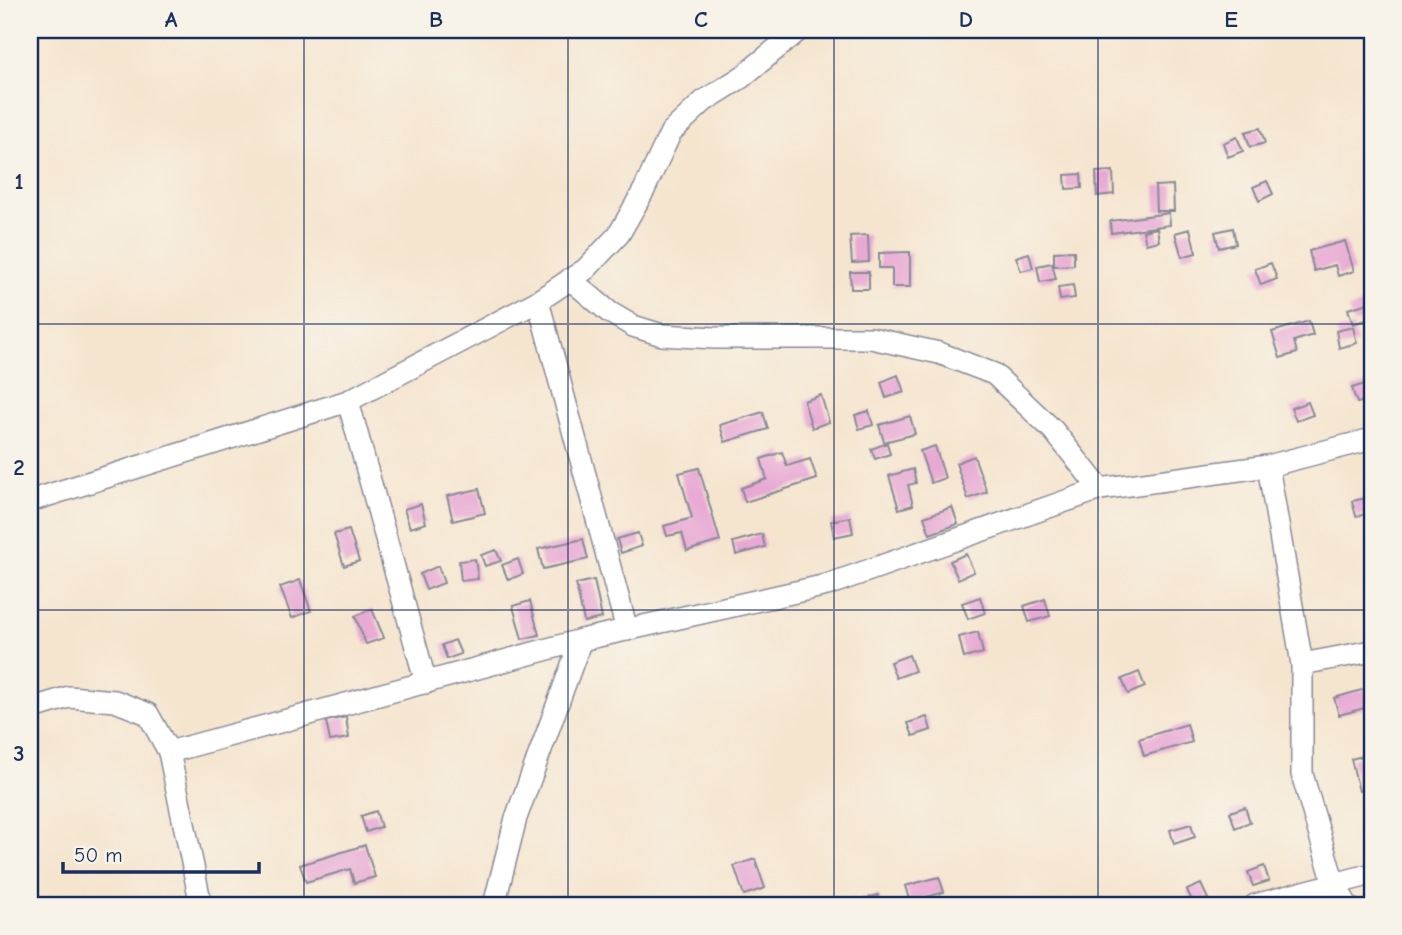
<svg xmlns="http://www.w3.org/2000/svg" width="1402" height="935" font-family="'Comic Neue',sans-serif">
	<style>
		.building { fill: #e8a8d4 }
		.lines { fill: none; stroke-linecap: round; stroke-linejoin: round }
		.minor-casing { stroke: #888a96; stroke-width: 24 }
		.minor { stroke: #fff; stroke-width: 21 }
		.grid { fill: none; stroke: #1b2f5e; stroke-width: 2; stroke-opacity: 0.55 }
		.neatline { fill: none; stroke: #1b2f5e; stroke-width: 2.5 }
		.grid-label { font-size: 23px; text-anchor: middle; font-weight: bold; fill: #1b2f5e }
	</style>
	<rect width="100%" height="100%" fill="#f7f3e8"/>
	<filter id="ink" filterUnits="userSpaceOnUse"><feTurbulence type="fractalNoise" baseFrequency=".0143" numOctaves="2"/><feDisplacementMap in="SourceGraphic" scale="14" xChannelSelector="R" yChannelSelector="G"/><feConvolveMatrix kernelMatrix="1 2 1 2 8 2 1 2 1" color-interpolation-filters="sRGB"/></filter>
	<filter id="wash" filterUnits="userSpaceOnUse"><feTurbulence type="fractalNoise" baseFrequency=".00686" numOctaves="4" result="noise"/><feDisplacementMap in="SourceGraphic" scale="28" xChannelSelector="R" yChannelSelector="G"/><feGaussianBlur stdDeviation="1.57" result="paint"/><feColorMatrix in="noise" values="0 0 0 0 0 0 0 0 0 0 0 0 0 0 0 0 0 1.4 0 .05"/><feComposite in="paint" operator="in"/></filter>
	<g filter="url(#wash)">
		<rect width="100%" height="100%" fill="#f5e5cf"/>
		<g id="blocks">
			<g class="building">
				<polygon points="1260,128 1265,143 1250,147 1245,132"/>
				<polygon points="1237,137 1243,151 1228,157 1223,143"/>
				<polygon points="1113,171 1114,194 1097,196 1096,172"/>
				<polygon points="1081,174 1082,188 1066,189 1065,175"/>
				<polygon points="1267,181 1273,194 1259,201 1253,187"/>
				<polygon points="1173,185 1174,211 1156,211 1155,186"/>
				<polygon points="1169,213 1170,225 1111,233 1110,221"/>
				<polygon points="1157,228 1159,241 1146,244 1143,231"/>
				<polygon points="1233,228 1236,244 1219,248 1215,232"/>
				<polygon points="1190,229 1196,253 1182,257 1175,233"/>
				<polygon points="868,235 869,262 852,263 850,236"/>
				<polygon points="1345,241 1354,271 1338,276 1335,265 1314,271 1309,251"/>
				<polygon points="1074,251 1074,265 1054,266 1054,252"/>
				<polygon points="910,252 910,287 892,287 892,268 879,268 879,253"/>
				<polygon points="1029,253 1033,268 1021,271 1016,257"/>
				<polygon points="1052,263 1056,279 1040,282 1037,266"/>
				<polygon points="1271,263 1277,279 1261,285 1255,269"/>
				<polygon points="850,272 869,272 869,289 851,289"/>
				<polygon points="1073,285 1075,298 1060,300 1058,287"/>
				<polygon points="1372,302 1372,318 1353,324 1348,309"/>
				<polygon points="1309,321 1313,335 1294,341 1297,353 1280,358 1272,332"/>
				<polygon points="1353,327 1357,343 1339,348 1336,331"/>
				<polygon points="898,375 904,392 886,398 881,382"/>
				<polygon points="1368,383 1372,399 1357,403 1352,388"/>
				<polygon points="821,395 829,422 812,428 804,401"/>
				<polygon points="1308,402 1313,415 1296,421 1291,408"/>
				<polygon points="869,411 873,425 859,429 855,415"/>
				<polygon points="763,412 768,429 725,442 720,425"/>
				<polygon points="910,416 915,434 884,442 879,425"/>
				<polygon points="887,443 890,454 875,459 871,449"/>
				<polygon points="935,446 945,478 931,483 920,451"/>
				<polygon points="782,452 787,466 810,459 817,479 745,502 741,488 767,479 761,459"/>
				<polygon points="974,456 987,492 968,499 956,463"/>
				<polygon points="699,468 720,541 687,551 682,533 667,536 664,526 692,518 679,473"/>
				<polygon points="913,469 916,483 908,485 913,505 899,509 889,476"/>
				<polygon points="479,489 485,513 453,521 447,496"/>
				<polygon points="1366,498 1369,514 1356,516 1352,501"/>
				<polygon points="421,504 426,523 410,528 404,509"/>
				<polygon points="952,507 958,524 930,534 924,517"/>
				<polygon points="850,517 853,533 834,537 831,521"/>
				<polygon points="349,530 359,561 344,566 334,534"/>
				<polygon points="638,533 642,546 621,553 617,539"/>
				<polygon points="762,534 765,547 736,555 733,542"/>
				<polygon points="583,539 588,559 543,569 538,549"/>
				<polygon points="496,550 501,561 485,566 481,555"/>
				<polygon points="966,554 974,572 958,579 950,561"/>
				<polygon points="475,559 478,579 461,581 459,561"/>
				<polygon points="518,559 523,574 508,580 502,565"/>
				<polygon points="438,566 444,583 426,590 420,574"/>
				<polygon points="300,580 311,611 292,618 280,587"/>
				<polygon points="594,580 602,618 584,622 576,584"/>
				<polygon points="980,597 985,613 968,619 962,603"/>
				<polygon points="1045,599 1050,616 1029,622 1024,606"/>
				<polygon points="530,601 539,635 522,639 513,606"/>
				<polygon points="372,609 384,638 366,644 355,616"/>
				<polygon points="978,632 983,653 964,658 959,637"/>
				<polygon points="455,640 461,654 447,659 442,645"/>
				<polygon points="909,655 915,671 896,678 890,662"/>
				<polygon points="1139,672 1145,687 1128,694 1122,679"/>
				<polygon points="1372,687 1372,706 1339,715 1334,698"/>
				<polygon points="346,717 349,738 330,741 326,721"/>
				<polygon points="927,717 931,730 913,736 908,723"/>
				<polygon points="1187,724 1192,742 1144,756 1139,739"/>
				<polygon points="1370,754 1372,763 1372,788 1359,791 1351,759"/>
				<polygon points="1245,807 1250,822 1235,828 1230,812"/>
				<polygon points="376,811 381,827 366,832 361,816"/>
				<polygon points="1191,824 1195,837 1174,844 1170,830"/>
				<polygon points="365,845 375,877 354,883 350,869 306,882 300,865"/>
				<polygon points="755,859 765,888 744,895 734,866"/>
				<polygon points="1264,866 1269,881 1253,886 1248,872"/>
				<polygon points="939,877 944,892 910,902 905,886"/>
				<polygon points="1201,884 1208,899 1194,905 1187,890"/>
				<polygon points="878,895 881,905 844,905"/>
			</g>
		</g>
	</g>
	<g filter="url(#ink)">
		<use href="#blocks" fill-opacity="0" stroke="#888a96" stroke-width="2"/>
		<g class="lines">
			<g class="minor-casing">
				<g id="minor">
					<polyline points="570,279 609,312 633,326 662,335 715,338 871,338 939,353 994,374 1053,430 1100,489"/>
					<polyline points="538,301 627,630"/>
					<polyline points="348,401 426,683"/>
					<polyline points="1268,466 1302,664 1302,774 1334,884 1347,905"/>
					<polyline points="30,501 348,401 538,301 586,269 619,234 644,190 671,132 704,101 742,77 799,30"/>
					<polyline points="1302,664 1372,651"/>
					<polyline points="30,709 69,697 115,701 148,714 169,752 201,905"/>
					<polyline points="169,752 581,640 827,585 1100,489 1268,466 1372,439"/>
					<polyline points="494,905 516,818 581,640"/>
					<polyline points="1255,905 1372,874"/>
				</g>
			</g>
			<use href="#minor" class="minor"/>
		</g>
	</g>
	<path class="grid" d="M 304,30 L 304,905M 568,30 L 568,905M 834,30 L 834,905M 1098,30 L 1098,905M 30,324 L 1372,324M 30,610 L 1372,610"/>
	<rect width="1402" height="935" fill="none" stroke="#f7f3e8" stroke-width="77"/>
	<path d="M63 862v10h196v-10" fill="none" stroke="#1b2f5e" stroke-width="3.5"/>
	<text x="74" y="862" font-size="21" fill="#1b2f5e" stroke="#f7f3e8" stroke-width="5" paint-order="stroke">50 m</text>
	<rect x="38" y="38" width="1326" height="859" class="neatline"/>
	<g class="grid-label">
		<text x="171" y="27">A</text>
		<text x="436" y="27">B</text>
		<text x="701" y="27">C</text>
		<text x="966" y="27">D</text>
		<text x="1231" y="27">E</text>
		<text x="19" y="189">1</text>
		<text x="19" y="475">2</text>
		<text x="19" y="761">3</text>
	</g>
</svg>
